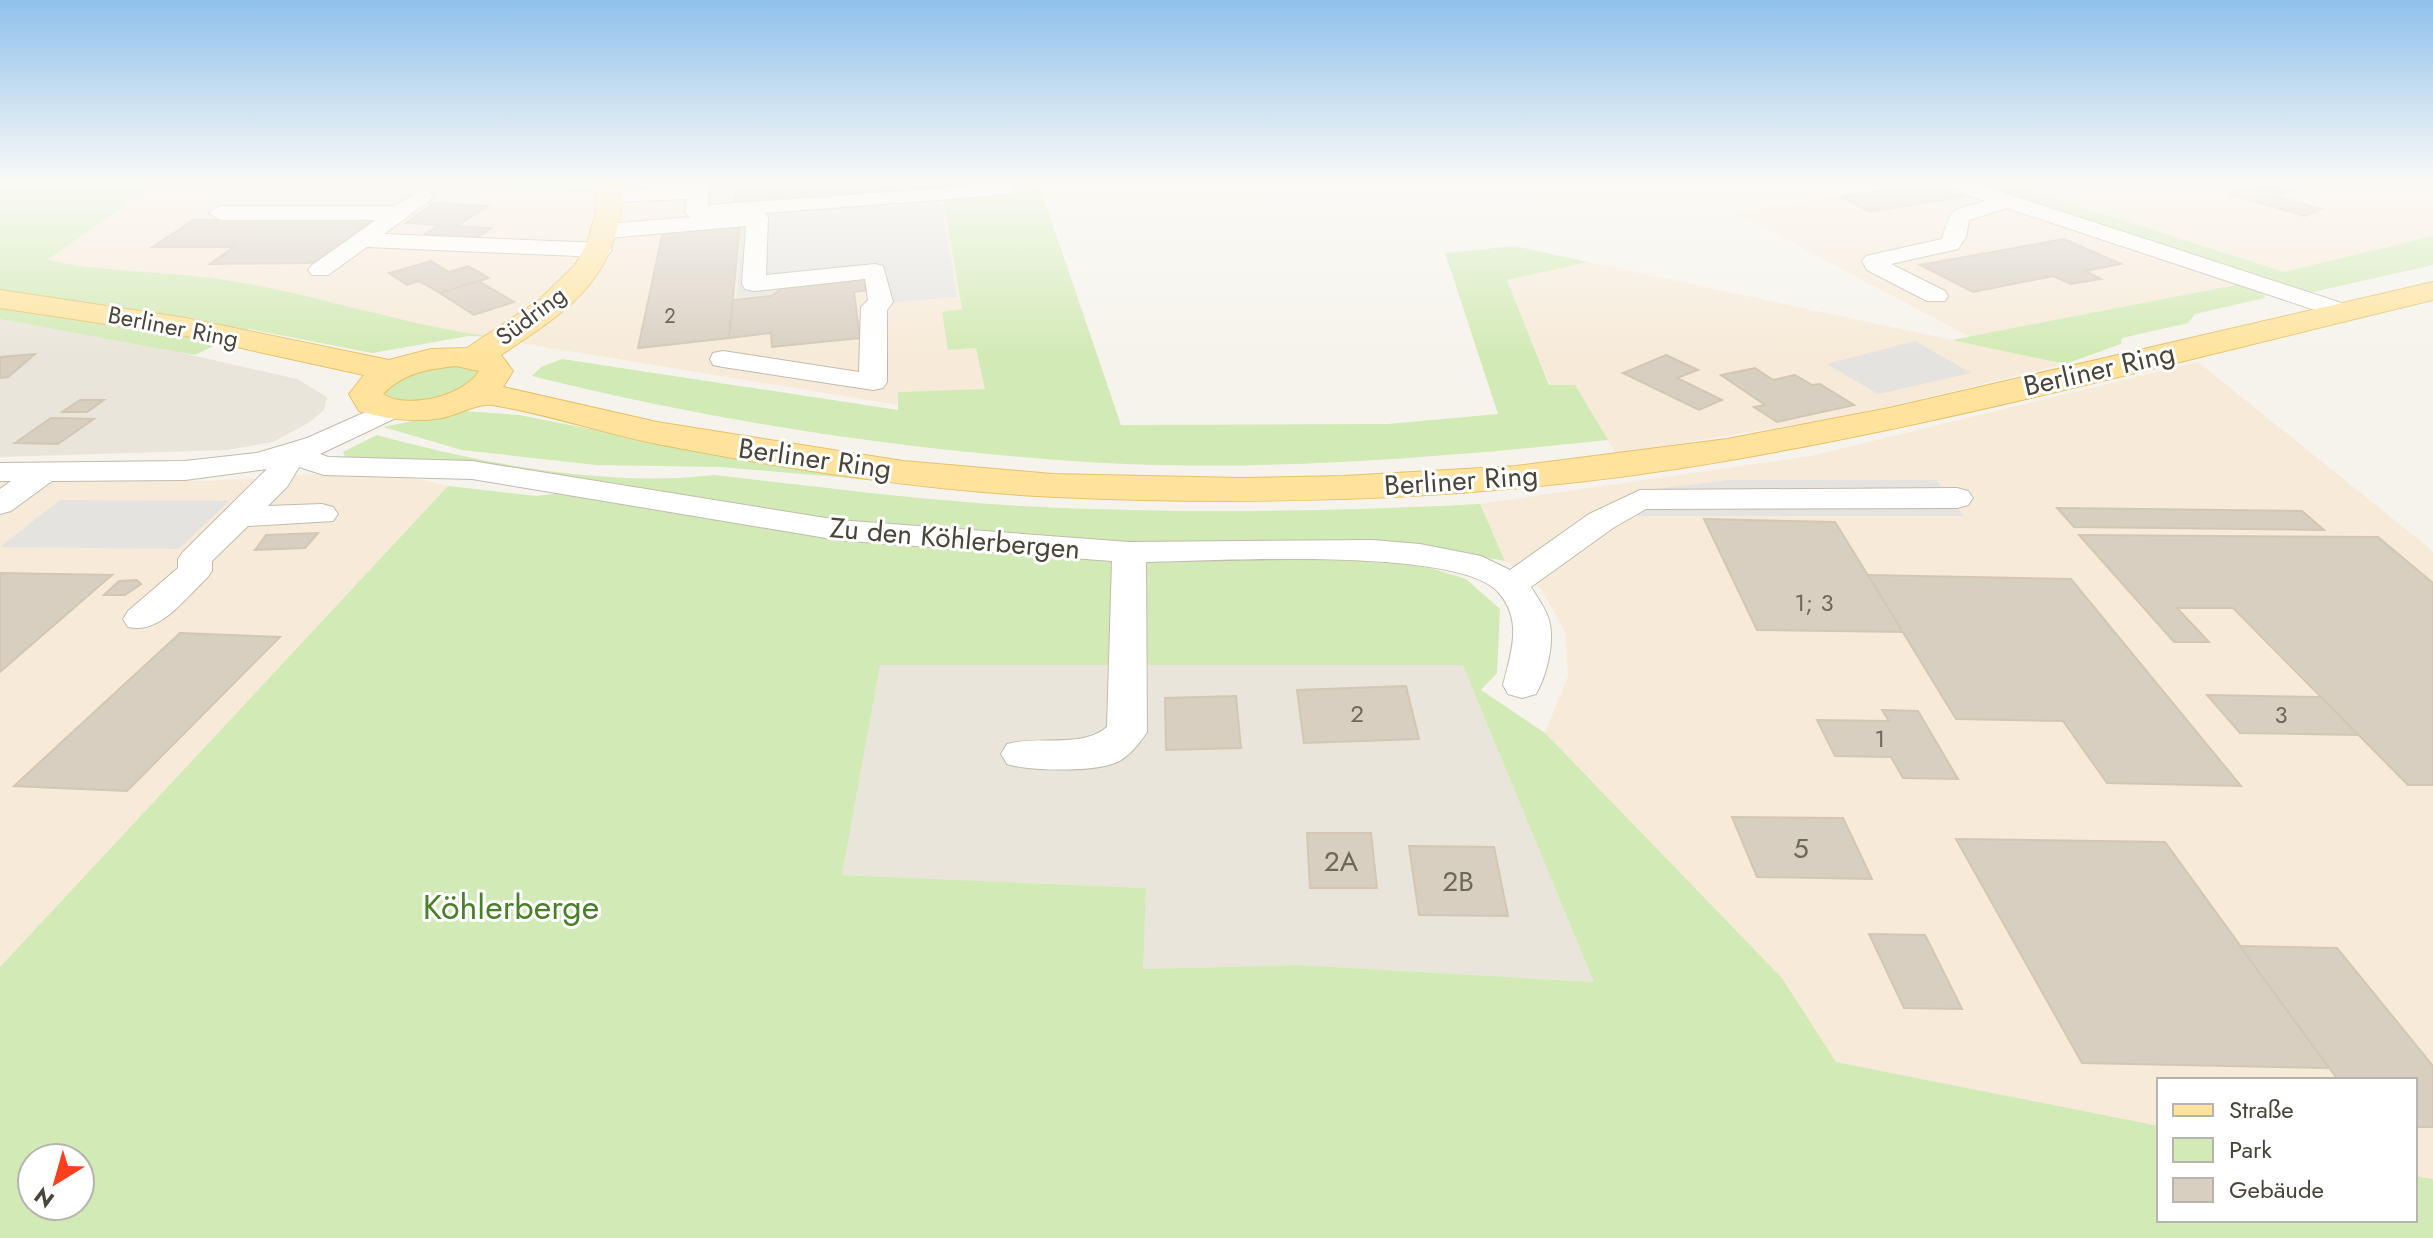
<svg xmlns="http://www.w3.org/2000/svg" width="2433" height="1238" font-family="Jost,sans-serif">
	<style>
		.residential { fill: #eae5da }
		.commercial { fill: #f7ead8 }
		.green { fill: #d2eab5; fill-rule: evenodd }
		.parking { fill: #e5e3e0 }
		.building { fill: #d8cfc1; stroke: #d3c7b4; stroke-width: 2 }
		.lines { fill: none; stroke-linecap: round; stroke-linejoin: round }
		.minor-casing { stroke: #c2bbae; stroke-width: 2 }
		.major-casing { stroke: #e6c16a; stroke-width: 2 }
		.minor { fill: #fff; fill-rule: evenodd }
		.major { fill: #ffe39c; fill-rule: evenodd }
		.labels { text-anchor: middle; stroke-width: 6; stroke-linejoin: round; paint-order: stroke }
		.far-number-label { font-size: 20px; fill: #6e675b }
		.far-street-label { font-size: 24px; fill: #4b4439; stroke: #fff }
		.number-label { font-size: 24px; fill: #6e675b }
		.street-label { font-size: 28px; fill: #4b4439; stroke: #fff }
		.near-number-label { font-size: 28px; fill: #6e675b }
		.near-park-label { font-size: 34px; fill: #4a7f2a; stroke: #fff }
	</style>
	<rect width="100%" height="100%" fill="#f6f3ec"/>
	<g class="residential">
		<polygon points="0,319 147,345 297,379 327,397 324,410 310,422 273,442 227,450 0,457"/>
		<polygon points="880,664 1464,665 1595,982 1298,965 1142,969 1146,888 842,875"/>
	</g>
	<g class="commercial">
		<polygon points="590,183 1069,183 1075,187 943,198 962,310 949,350 976,348 986,389 898,392 899,405 441,330 306,296 46,261 155,185 590,192"/>
		<polygon points="1909,183 1943,183 2246,282 1972,338 1736,213"/>
		<polygon points="2007,183 2433,183 2433,236 2284,272"/>
		<polygon points="1588,262 2065,364 1853,415 1616,454 1575,386 1550,385 1507,280"/>
		<polygon points="2198,362 2433,551 2433,1179 2415,1176 2415,1080 2159,1080 2159,1126 1836,1062 1782,978 1545,733 1568,676 1565,632 1541,589 1505,561 1480,504 1811,456"/>
		<polygon points="316,474 420,479 448,486 0,967 0,479 74,477 208,481"/>
	</g>
	<g class="green">
		<path d="M 0,183 L 590,183 L 591,192 L 155,185 L 47,260 C 102,272 162,271 218,279 C 312,292 401,325 495,337 L 469,336 L 372,353 L 249,329 L 195,355 L 0,319 Z"/>
		<polygon points="1952,183 2007,183 2284,272 2433,236 2433,265 2300,295"/>
		<path d="M 1041,190 L 1121,425 L 1388,424 L 1498,414 L 1445,253 L 1515,246 L 1588,262 L 1507,280 L 1549,385 L 1575,385 L 1608,440 C 1429,459 1237,474 1058,460 C 882,447 704,419 532,376 L 541,367 L 562,359 L 898,410 L 898,392 L 985,389 L 976,348 L 948,350 L 942,312 L 962,309 L 943,198 Z"/>
		<polygon points="2240,284 2262,292 2265,298 2195,314 2188,323 2122,338 2121,344 2065,364 1952,340"/>
		<polygon points="434,363 478,367 482,374 467,390 412,404 386,398 383,391 387,383"/>
		<polygon points="462,411 519,415 727,456 909,483 721,467 596,465 462,450 383,427"/>
		<path d="M 377,435 C 478,463 609,488 713,475 C 815,486 918,500 1021,506 C 1174,514 1327,512 1480,504 L 1505,561 L 1414,544 L 1414,563 L 1466,579 L 1500,609 L 1497,673 L 1481,690 L 1545,733 L 1782,978 L 1836,1062 L 2159,1126 L 2159,1220 L 2415,1220 L 2415,1176 L 2433,1179 L 2433,1238 L 0,1238 L 0,967 L 448,486 L 536,496 L 629,485 L 454,461 L 345,457 L 343,452 ZM 880,665 L 1463,665 L 1594,982 L 1298,965 L 1143,969 L 1146,888 L 842,875 ZM 32,1158 L 80,1158 L 80,1206 L 32,1206 Z"/>
	</g>
	<g class="parking">
		<polygon points="941,199 957,297 889,303 874,274 796,281 770,295 737,297 741,215"/>
		<polygon points="1915,341 1971,373 1878,394 1827,364"/>
		<polygon points="1729,480 1936,480 1964,516 1638,516 1639,491"/>
		<polygon points="60,500 229,501 179,549 0,547"/>
	</g>
	<g class="building">
		<polygon points="738,183 995,183 735,204"/>
		<polygon points="1929,183 1961,197 1870,212 1840,197"/>
		<polygon points="2245,183 2310,183 2282,194"/>
		<polygon points="2252,185 2282,194 2275,196 2322,209 2305,216 2228,194"/>
		<polygon points="433,203 488,206 457,226 491,228 472,241 419,238 439,225 406,223"/>
		<polygon points="375,218 321,260 309,263 210,264 234,247 152,247 194,220"/>
		<polygon points="740,224 729,338 638,348 663,231"/>
		<polygon points="2064,239 2121,264 2085,271 2101,279 2071,284 2053,276 1973,292 1920,265"/>
		<polygon points="431,261 449,272 468,266 489,278 440,293 419,281 407,285 389,273"/>
		<polygon points="867,277 870,290 854,292 860,338 772,347 771,333 729,338 733,300 771,296 790,283"/>
		<polygon points="479,281 482,283 514,302 474,315 440,293"/>
		<polygon points="35,354 8,377 0,378 0,357"/>
		<polygon points="1666,355 1698,370 1677,378 1722,400 1699,410 1623,373"/>
		<polygon points="1755,368 1773,380 1795,375 1812,385 1820,384 1854,405 1777,422 1754,407 1765,405 1721,375"/>
		<polygon points="80,400 104,400 87,412 62,412"/>
		<polygon points="51,418 94,419 58,444 15,443"/>
		<polygon points="2057,508 2302,511 2324,530 2074,527"/>
		<polygon points="1704,519 1835,522 1903,632 1757,630"/>
		<polygon points="318,533 305,548 255,550 266,535"/>
		<polygon points="2079,535 2378,537 2433,583 2433,785 2408,785 2233,608 2177,608 2209,642 2174,642"/>
		<polygon points="0,573 112,575 0,672"/>
		<polygon points="1868,575 2071,579 2241,786 2107,783 2063,721 1956,719"/>
		<polygon points="137,580 141,584 125,595 104,595 119,581"/>
		<polygon points="180,633 280,637 127,791 14,786"/>
		<polygon points="1406,686 1419,739 1304,743 1297,690"/>
		<polygon points="2207,695 2321,697 2358,735 2240,733"/>
		<polygon points="1236,696 1241,748 1166,750 1165,698"/>
		<polygon points="1882,710 1918,711 1958,779 1903,778 1891,757 1835,756 1817,720 1889,721"/>
		<polygon points="1732,817 1843,818 1872,879 1757,877"/>
		<polygon points="1307,833 1371,833 1377,888 1310,888"/>
		<polygon points="1956,839 2165,842 2329,1068 2082,1063"/>
		<polygon points="1409,846 1494,847 1508,916 1419,915"/>
		<polygon points="1869,934 1925,935 1962,1009 1904,1008"/>
		<polygon points="2240,946 2337,948 2433,1066 2433,1127 2415,1127 2415,1080 2338,1080"/>
	</g>
	<g class="lines">
		<g class="minor-casing">
			<g id="minor">
				<polygon points="689,183 709,183 708,205 1016,183 1011,193 1004,195 765,213 768,218 766,275 875,264 883,266 893,302 887,310 887,382 883,388 873,390 723,367 713,365 710,359 713,353 723,351 859,372 861,307 868,300 865,279 754,291 745,289 742,284 746,226 607,238 596,231 607,224 690,217 685,212 687,199 611,202 604,200 600,196 604,192 688,186"/>
				<path d="M 1942,183 L 1974,183 L 2354,307 L 2358,312 L 2354,317 L 2336,317 L 2007,208 L 1969,220 L 1966,237 L 1958,249 L 1891,264 L 1945,291 L 1948,296 L 1945,301 L 1927,301 L 1867,270 L 1862,261 L 1866,256 L 1942,239 C 1952,205 1952,211 1985,201 L 1945,187 Z"/>
				<polygon points="423,190 430,192 434,196 430,200 384,234 600,243 608,245 612,250 608,255 600,257 367,247 328,275 312,275 308,270 312,265 376,220 220,220 209,213 220,206 394,206"/>
				<path d="M 388,402 L 398,405 L 402,411 L 398,417 L 320,454 L 328,457 L 472,461 L 838,520 L 1129,542 L 1373,540 L 1420,544 L 1481,556 L 1510,570 L 1589,514 L 1640,490 L 1957,488 L 1968,491 L 1973,498 L 1968,505 L 1957,508 L 1646,509 L 1613,528 L 1531,587 C 1537,597 1546,609 1549,620 C 1555,642 1547,675 1536,694 L 1522,698 L 1508,694 L 1503,685 C 1511,653 1523,621 1499,593 C 1461,546 1211,561 1146,562 L 1147,732 C 1140,743 1128,758 1115,763 C 1093,772 1029,771 1007,764 L 1001,754 L 1007,744 C 1039,735 1081,749 1107,727 L 1112,561 L 838,540 L 472,479 L 324,475 L 299,467 L 287,487 L 268,506 L 322,504 L 333,507 L 338,514 L 333,521 L 248,526 L 212,561 L 212,571 L 207,578 C 185,598 160,635 128,627 L 123,619 L 128,611 L 178,568 L 178,559 L 183,552 L 267,469 L 185,480 L 52,481 L 11,511 L 0,514 L 0,489 L 11,481 L 0,481 L 0,463 L 185,461 L 257,453 L 307,438 Z"/>
			</g>
		</g>
		<g class="major-casing">
			<path id="major" d="M 598,183 L 624,183 C 618,278 575,306 501,355 L 513,371 L 503,387 L 657,422 L 903,461 L 1052,474 L 1241,478 L 1344,476 L 1516,466 L 1727,439 L 1889,408 L 2433,282 L 2433,300 C 2200,356 1967,419 1731,460 C 1509,499 1281,507 1056,497 C 924,491 787,469 657,444 C 602,433 548,414 492,405 C 477,403 458,415 442,418 C 413,423 387,419 359,411 L 349,394 L 364,375 L 186,336 L 0,308 L 0,290 L 186,318 L 389,360 L 431,349 L 467,348 L 539,300 L 575,265 L 586,245 L 595,217 ZM 456,366 L 479,371 C 464,396 407,410 383,394 C 403,373 428,369 456,366 Z"/>
		</g>
		<use href="#minor" class="minor"/>
		<use href="#major" class="major"/>
	</g>
	<linearGradient id="sky" x2="0" y2="1"><stop stop-color="#8fc1ec"/><stop offset="0.51" stop-color="#fbfaf6"/><stop offset="1" stop-color="#fbfaf6" stop-opacity="0"/></linearGradient>
	<rect width="2433" height="357" fill="url(#sky)"/>
	<g class="labels">
		<g class="far-number-label">
			<text x="670" y="323">2</text>
		</g>
		<g class="far-street-label">
			<text transform="translate(531 316) rotate(-37)" y="8">Südring</text>
			<text transform="translate(173 327) rotate(11)" y="8">Berliner Ring</text>
		</g>
		<g class="number-label">
			<text x="1814" y="611">1; 3</text>
			<text x="1357" y="722">2</text>
			<text x="2281" y="723">3</text>
			<text x="1880" y="747">1</text>
		</g>
		<g class="street-label">
			<text transform="translate(2099 369) rotate(-13)" y="10">Berliner Ring</text>
			<text transform="translate(815 458) rotate(8)" y="10">Berliner Ring</text>
			<text transform="translate(1461 480) rotate(-4)" y="10">Berliner Ring</text>
			<text transform="translate(955 538) rotate(5)" y="10">Zu den Köhlerbergen</text>
		</g>
		<g class="near-number-label">
			<text x="1801" y="858">5</text>
			<text x="1341" y="871">2A</text>
			<text x="1458" y="891">2B</text>
		</g>
		<g class="near-park-label">
			<text x="511" y="919">Köhlerberge</text>
		</g>
	</g>
	<rect x="2157" y="1078" width="260" height="144" fill="#ffffff" stroke="#b7b4b0" stroke-width="2"/>
	<rect x="2173" y="1104" width="40" height="12" fill="#ffe39c" stroke="#b7b4b0" stroke-width="2"/>
	<text x="2229" y="1118" font-size="24" fill="#4b4439">Straße</text>
	<rect x="2173" y="1138" width="40" height="24" fill="#d2eab5" stroke="#b7b4b0" stroke-width="2"/>
	<text x="2229" y="1158" font-size="24" fill="#4b4439">Park</text>
	<rect x="2173" y="1178" width="40" height="24" fill="#d8cfc1" stroke="#b7b4b0" stroke-width="2"/>
	<text x="2229" y="1198" font-size="24" fill="#4b4439">Gebäude</text>
	<g transform="translate(56 1182) rotate(217)"><circle r="38" fill="#ffffff" stroke="#b7b4b0" stroke-width="2"/>
	<path d="M0-6L14 30L0 20L-14 30Z" fill="#fc3f1d"/>
	<text y="-12" font-size="22" font-weight="bold" text-anchor="middle" fill="#4b4439">N</text>
	</g>
</svg>
